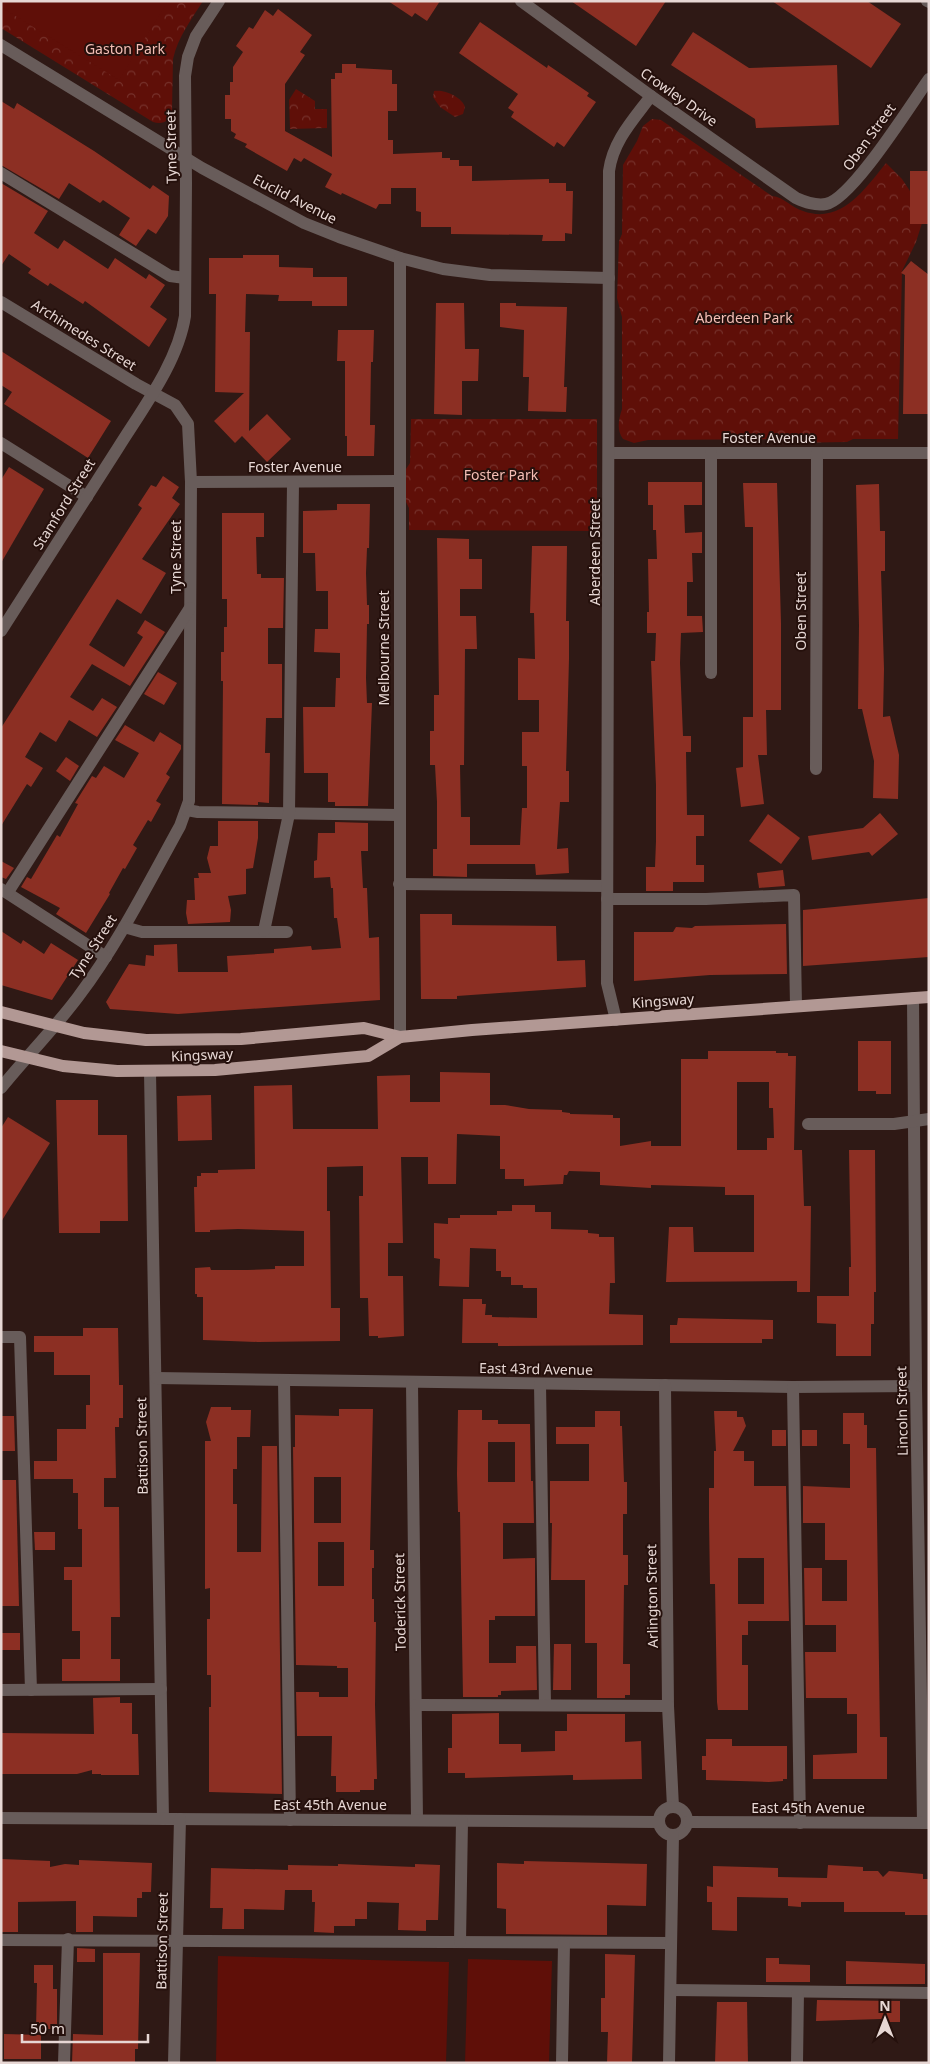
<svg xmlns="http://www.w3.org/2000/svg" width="930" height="2064" font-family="'Noto Sans',sans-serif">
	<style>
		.park { fill: url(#park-crowns) }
		.pitch { fill: #5f0f08 }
		.building { fill: #8c2f23; fill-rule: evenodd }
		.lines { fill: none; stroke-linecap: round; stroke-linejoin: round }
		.minor { stroke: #685c5a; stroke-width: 12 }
		.major { stroke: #b29894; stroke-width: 12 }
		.labels { text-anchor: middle; stroke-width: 4; stroke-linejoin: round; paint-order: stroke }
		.park-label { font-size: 14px; fill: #f4beb5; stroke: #25100c }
		.street-label { font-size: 14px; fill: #e7d7d4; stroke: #25100c }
	</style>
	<defs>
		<pattern id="park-crowns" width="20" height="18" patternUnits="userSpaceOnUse" patternTransform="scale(1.25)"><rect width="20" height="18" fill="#5f0f08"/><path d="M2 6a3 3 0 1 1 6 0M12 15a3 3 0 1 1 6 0" fill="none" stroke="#76312b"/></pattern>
	</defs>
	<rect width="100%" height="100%" fill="#2f1915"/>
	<g class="park">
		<path d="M 1,1 L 203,1 C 191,20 178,37 173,59 L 172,110 C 170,121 163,125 153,122 L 1,28 Z"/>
		<polygon points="296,89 315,101 315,109 327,109 327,128 290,129 289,100"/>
		<path d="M 434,91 C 444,89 462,97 465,107 L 463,114 L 455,117 L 440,107 L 433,97 Z"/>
		<path d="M 652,119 L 661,120 L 772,196 C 784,197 792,208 803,211 C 841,225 865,189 886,163 L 902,179 L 916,200 L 922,223 L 916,242 L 902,271 L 898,439 L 853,439 L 847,442 L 788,443 L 781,439 L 648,440 L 634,443 L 623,439 C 616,429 619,419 622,409 L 622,317 L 617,298 L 619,241 L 622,234 L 623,165 L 637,141 L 643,126 Z"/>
		<polygon points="411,419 597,419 597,531 409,530 409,508 406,502 406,469 410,463"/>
	</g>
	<g class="pitch">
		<polygon points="1,1 168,1 119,80 1,7"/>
		<polygon points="218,1956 449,1962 446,2063 216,2063"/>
		<polygon points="468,1959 552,1961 549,2063 465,2063"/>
	</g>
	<g class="building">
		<polygon points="388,1 440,1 427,21 415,13 412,17"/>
		<polygon points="571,1 666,1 636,46"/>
		<polygon points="772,1 867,1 901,24 871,68"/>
		<polygon points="278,9 312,35 300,52 305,55 285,84 285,131 332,157 331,79 335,79 335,73 342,73 342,64 356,64 356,68 392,70 392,84 397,84 397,111 388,111 388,140 393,140 393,154 442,152 442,158 450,158 450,160 459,160 459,166 472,166 472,181 549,179 549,183 566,183 566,191 573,191 572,234 565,233 565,241 542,241 543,235 451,234 451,227 421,227 421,212 416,211 416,188 391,188 391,204 379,204 376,209 342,193 341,195 325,187 332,174 304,158 301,162 294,158 287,171 245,147 247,144 234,138 236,134 231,131 231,119 225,119 225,95 230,95 230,82 233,82 233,67 243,52 236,46 249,27 253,29 265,10 273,16"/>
		<polygon points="480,22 547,68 548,65 589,93 587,96 596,102 564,147 557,142 554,147 511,117 514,112 508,108 518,94 459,53"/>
		<polygon points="693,32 749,68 837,65 839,125 756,128 755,119 671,65"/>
		<polygon points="1,101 14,109 17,103 94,151 150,189 153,185 169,196 168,216 156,234 148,229 136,246 119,235 130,218 103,200 100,203 69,183 59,199 1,165"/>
		<rect x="910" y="171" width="19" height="53"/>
		<polygon points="1,183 48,211 34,233 58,249 64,240 108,269 115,258 146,279 149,274 165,285 150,307 167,319 149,347 85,301 83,304 50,283 48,286 28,273 31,269 9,254 1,266"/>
		<polygon points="243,255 279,255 279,267 313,268 313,277 347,277 347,306 312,306 312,301 278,301 279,295 246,294 245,332 250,332 249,431 267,414 291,439 267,462 242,436 235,443 214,421 244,393 215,392 216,294 209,294 209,258 243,258"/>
		<polygon points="911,261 929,275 929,414 903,414 905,275 901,273"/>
		<polygon points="436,303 464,303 465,349 479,349 478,381 462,381 462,415 434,414"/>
		<polygon points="500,303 516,303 516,306 567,307 564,387 567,387 566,412 528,411 529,377 523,377 524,330 500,327"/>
		<polygon points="338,330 374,330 373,362 371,362 370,425 375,425 374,456 347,456 347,436 345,436 345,361 337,361"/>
		<polygon points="1,351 111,421 88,458 4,404 12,392 1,385"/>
		<polygon points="9,467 44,489 1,563 1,480"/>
		<polygon points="163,476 179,487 172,498 180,504 142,559 166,573 141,614 117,599 89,645 124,667 143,637 137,633 145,620 165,632 130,686 92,664 70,697 93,711 102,698 117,707 97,737 69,720 56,742 40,732 25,757 43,768 31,787 27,784 1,826 1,728 142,508 138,505 151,485 156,487"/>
		<polygon points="648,482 702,482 702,505 684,505 685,533 702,532 702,553 692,553 693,582 687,582 687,616 702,616 703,632 681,633 680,663 683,736 691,736 691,752 686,752 687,815 704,815 704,836 696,836 696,865 704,865 704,882 673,882 673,891 646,891 646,867 655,867 656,841 656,785 651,661 655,661 656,633 647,633 647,612 649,612 648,559 657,559 656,530 653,530 653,505 648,505"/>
		<polygon points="743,483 777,483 781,623 781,710 766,710 767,755 758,755 764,804 741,807 736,768 743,767 743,717 753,717 753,527 745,527"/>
		<polygon points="879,484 880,531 885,531 885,571 881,571 884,669 883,717 890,716 899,755 898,799 873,798 874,761 862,709 858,709 859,625 856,485"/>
		<polygon points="337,504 370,504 369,548 367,548 366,573 367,605 369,605 369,624 367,624 366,678 367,703 372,703 368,806 335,806 335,802 328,802 328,773 304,773 303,707 335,707 336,678 340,678 340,653 314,652 315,629 328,629 328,591 316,591 315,553 303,553 303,511 337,510"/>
		<polygon points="222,513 264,513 264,537 256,537 257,574 261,574 261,578 284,578 283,628 268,628 268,664 282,664 282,718 266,718 265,753 270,753 269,803 258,802 258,805 222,804 223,681 221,681 221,652 224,652 224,627 227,627 227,599 222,599"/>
		<polygon points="437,538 469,539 469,559 482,559 482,589 460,589 460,616 476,616 477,649 465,649 464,765 460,765 461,817 470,817 470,845 520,845 522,808 527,808 527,766 522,766 522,732 539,732 539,700 518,700 518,658 535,659 534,613 530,613 532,546 567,546 566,621 569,621 569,659 566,771 569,771 569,802 560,802 557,849 568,848 569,873 536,875 535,864 467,864 467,877 433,876 433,849 437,849 437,802 435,765 430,765 430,731 434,731 434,695 439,695"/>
		<polygon points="158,672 177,683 164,705 144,694"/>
		<polygon points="125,725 154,742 160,732 181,745 181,749 166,774 170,777 156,801 161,804 151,822 148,820 133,845 137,848 125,869 123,868 109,893 110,894 86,933 56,914 60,908 21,887 27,877 31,879 34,874 57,835 60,837 78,804 75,803 92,776 96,778 104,766 124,778 139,753 115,740"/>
		<polygon points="66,757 79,766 70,781 56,771"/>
		<polygon points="880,813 898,834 872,856 869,852 812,860 808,836 863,828"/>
		<polygon points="768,814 800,838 781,864 749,841"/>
		<polygon points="218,821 258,821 258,838 253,868 246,869 246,894 228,896 231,910 230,922 188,924 186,913 187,900 195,900 194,878 199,878 198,873 211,873 207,858 210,846 218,846"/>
		<polygon points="335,822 368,823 368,851 361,851 363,888 367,888 369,938 379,937 380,1000 178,1014 110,1009 106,1002 129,964 145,966 146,955 154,956 154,945 177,944 178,972 228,972 227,956 274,953 274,949 311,946 312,950 341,948 337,918 334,918 333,888 331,888 330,877 314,878 314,861 317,860 318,833 335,833"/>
		<polygon points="1,861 14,868 6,879 1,877"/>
		<polygon points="783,870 785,886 759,888 757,873"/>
		<polygon points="929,898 929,957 803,966 803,910"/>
		<polygon points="420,914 452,914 452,925 556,926 557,961 585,960 586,987 457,996 457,999 421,999"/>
		<polygon points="786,924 787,974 710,975 634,981 634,932 673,932 676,927 692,928 695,926"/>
		<polygon points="1,931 21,944 23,940 44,954 51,943 78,960 52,1000 1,985"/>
		<polygon points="858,1041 891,1041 891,1094 876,1094 876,1091 858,1091"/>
		<path d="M 708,1051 L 776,1051 L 776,1053 L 788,1053 L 788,1056 L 796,1056 L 794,1150 L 802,1150 L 804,1206 L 811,1206 L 810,1292 L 797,1292 L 797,1281 L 666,1282 L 669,1227 L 693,1227 L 694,1252 L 754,1252 L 754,1195 L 725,1195 L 725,1187 L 651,1185 L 651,1188 L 600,1185 L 600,1172 L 569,1171 L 567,1175 L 564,1175 L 563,1184 L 524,1186 L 524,1179 L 505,1179 L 505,1169 L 500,1169 L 500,1136 L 457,1134 L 456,1184 L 428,1184 L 428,1157 L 401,1157 L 403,1243 L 388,1243 L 388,1276 L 403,1276 L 404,1336 L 378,1338 L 378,1336 L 369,1336 L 368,1298 L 360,1298 L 359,1196 L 363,1196 L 363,1166 L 327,1167 L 327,1211 L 330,1211 L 331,1308 L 340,1308 L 340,1341 L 258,1342 L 203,1340 L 203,1297 L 197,1297 L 197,1294 L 195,1294 L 195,1268 L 210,1267 L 211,1270 L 247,1270 L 275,1269 L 275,1266 L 304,1266 L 304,1231 L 238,1229 L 210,1230 L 210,1232 L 195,1232 L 194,1187 L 197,1187 L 197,1176 L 201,1176 L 201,1173 L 218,1173 L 218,1170 L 255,1169 L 254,1086 L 292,1085 L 293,1129 L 378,1129 L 377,1076 L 410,1075 L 410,1102 L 440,1102 L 440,1072 L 490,1073 L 490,1105 L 505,1105 L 529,1109 L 562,1110 L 562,1112 L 570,1113 L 570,1114 L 613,1115 L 613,1118 L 620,1118 L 620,1146 L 651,1141 L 651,1146 L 681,1146 L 681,1059 L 708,1059 ZM 737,1082 L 769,1082 L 769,1108 L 773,1108 L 774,1138 L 767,1138 L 767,1150 L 737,1150 Z"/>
		<polygon points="211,1095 212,1140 178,1141 177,1096"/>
		<polygon points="56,1100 98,1100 98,1135 127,1135 128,1221 100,1221 100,1233 59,1233"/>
		<polygon points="8,1117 50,1143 1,1222 1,1128"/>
		<polygon points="849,1150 875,1150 876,1292 874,1292 874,1324 871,1324 871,1356 836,1356 836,1324 817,1323 817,1296 849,1296 849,1267 851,1267"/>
		<polygon points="512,1205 535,1205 535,1212 551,1212 551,1229 588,1230 588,1233 599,1234 599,1237 614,1237 615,1283 610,1283 609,1314 643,1315 643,1345 498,1346 498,1343 462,1343 463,1299 482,1299 482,1304 486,1304 485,1315 492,1315 492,1317 537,1318 537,1288 523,1288 523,1285 511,1285 511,1277 501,1277 501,1271 496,1271 496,1249 470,1248 469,1287 439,1286 440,1259 434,1258 434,1223 448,1224 448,1218 460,1218 460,1215 497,1215 497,1211 512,1211"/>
		<polygon points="678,1318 773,1320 773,1339 762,1339 762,1343 670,1343 670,1325 677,1325"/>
		<polygon points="83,1328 118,1328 119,1380 119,1385 123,1385 123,1418 119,1418 119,1427 115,1427 116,1478 104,1478 104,1507 119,1507 120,1617 111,1617 111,1659 120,1659 120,1681 62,1681 62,1659 80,1659 80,1631 72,1631 72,1580 64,1580 64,1567 82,1567 82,1529 78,1529 78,1493 73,1493 73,1479 34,1479 34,1461 57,1461 57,1429 86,1429 86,1405 90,1405 90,1375 54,1375 54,1352 34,1352 34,1336 83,1336"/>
		<polygon points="211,1407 231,1407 231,1410 251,1410 250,1437 237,1437 237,1469 233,1469 233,1504 237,1504 237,1552 261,1552 262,1446 277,1446 282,1794 209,1792 209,1707 211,1707 211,1675 207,1675 207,1619 210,1619 210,1588 205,1589 205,1441 211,1441 206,1422"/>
		<path d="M 339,1409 L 373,1409 L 370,1550 L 374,1550 L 374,1568 L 372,1568 L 372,1599 L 374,1599 L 374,1622 L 376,1622 L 375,1705 L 377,1779 L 374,1779 L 374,1790 L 360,1790 L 360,1792 L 336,1792 L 336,1776 L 331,1776 L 332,1736 L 297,1736 L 296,1692 L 319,1692 L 319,1697 L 348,1697 L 348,1668 L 337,1668 L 337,1666 L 296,1665 L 293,1447 L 295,1447 L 295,1415 L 339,1416 ZM 314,1477 L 341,1477 L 341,1523 L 314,1523 ZM 318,1542 L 344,1542 L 344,1586 L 318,1586 Z"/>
		<path d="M 458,1410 L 482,1410 L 482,1420 L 498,1420 L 498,1424 L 530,1424 L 531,1481 L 533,1481 L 534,1523 L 503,1523 L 503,1559 L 535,1558 L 535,1616 L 495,1616 L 495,1620 L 489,1620 L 489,1663 L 516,1663 L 516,1646 L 536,1646 L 537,1690 L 501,1691 L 501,1695 L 498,1695 L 498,1697 L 463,1697 L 460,1512 L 458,1512 L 457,1474 ZM 488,1442 L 515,1442 L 515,1482 L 488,1482 Z"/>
		<polygon points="595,1411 620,1411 620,1426 622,1426 624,1482 627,1482 627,1514 623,1514 623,1555 628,1555 628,1585 624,1585 623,1664 630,1664 630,1695 625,1695 625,1698 597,1698 597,1643 585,1643 585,1580 551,1580 552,1523 550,1523 550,1481 589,1481 589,1444 556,1444 556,1427 595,1427"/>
		<path d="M 714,1411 L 737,1411 L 737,1417 L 743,1417 L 746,1426 L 733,1451 L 744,1451 L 744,1461 L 754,1461 L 754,1486 L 786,1486 L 789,1621 L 748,1621 L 748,1635 L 742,1635 L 742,1665 L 748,1665 L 748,1710 L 718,1710 L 717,1702 L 715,1584 L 710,1584 L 709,1518 L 709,1488 L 714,1488 L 714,1451 L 716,1451 ZM 738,1558 L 764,1558 L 764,1604 L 738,1604 Z"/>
		<polygon points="843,1413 864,1413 864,1425 867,1425 867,1448 876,1448 880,1737 887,1737 887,1779 813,1779 813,1755 857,1753 857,1714 847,1714 847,1698 806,1698 805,1652 836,1652 836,1625 805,1625 804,1568 822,1568 822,1601 847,1601 847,1560 825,1560 825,1523 803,1523 803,1486 850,1488 850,1444 843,1444"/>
		<polygon points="1,1416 14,1416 15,1451 1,1451"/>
		<rect x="772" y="1430" width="14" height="16"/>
		<rect x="802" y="1430" width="15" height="16"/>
		<polygon points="1,1480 16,1480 19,1606 1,1606"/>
		<polygon points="34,1532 55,1532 55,1550 35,1550"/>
		<rect x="1" y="1633" width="19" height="17"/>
		<polygon points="554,1644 571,1644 571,1690 553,1690"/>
		<polygon points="120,1697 120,1703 132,1703 132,1734 138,1734 139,1775 101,1775 101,1774 92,1774 92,1770 77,1774 1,1774 1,1733 94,1734 93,1698"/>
		<polygon points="499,1713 499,1744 521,1744 521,1752 555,1751 555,1731 567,1731 567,1714 625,1714 625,1742 641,1741 642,1779 573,1780 573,1775 465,1778 465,1773 448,1773 448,1748 452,1748 452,1714"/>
		<polygon points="706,1739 732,1739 732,1746 787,1746 787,1779 783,1779 783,1781 769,1782 706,1780 706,1770 702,1770 702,1756 706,1756"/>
		<polygon points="2,1859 50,1861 50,1867 65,1864 79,1865 79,1860 152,1863 151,1892 142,1892 142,1898 137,1898 137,1917 93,1916 93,1932 76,1932 76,1901 18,1902 18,1932 1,1932"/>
		<polygon points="524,1861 647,1864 646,1906 607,1905 607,1935 506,1934 506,1909 497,1908 497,1863 524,1864"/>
		<polygon points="338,1864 415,1867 415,1864 440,1865 438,1920 426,1920 426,1931 398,1930 399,1903 367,1902 367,1919 355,1919 355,1926 334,1926 334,1933 314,1932 315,1902 312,1902 312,1890 285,1890 284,1910 244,1909 244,1929 222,1929 223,1908 210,1908 211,1868 288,1870 288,1865 338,1866"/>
		<polygon points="828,1865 863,1867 863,1871 878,1871 883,1877 889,1871 923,1874 923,1879 929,1879 929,1915 905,1915 905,1912 844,1912 844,1902 801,1902 801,1907 788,1906 788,1898 737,1897 737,1931 712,1930 712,1902 707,1902 707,1886 713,1887 713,1866 778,1868 778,1877 827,1878"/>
		<polygon points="77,1948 95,1949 95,1962 77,1962"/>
		<polygon points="103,1953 140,1953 138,2049 135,2049 135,2063 72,2063 73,2034 103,2035"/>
		<polygon points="605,1954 635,1955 632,2063 607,2063 608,2032 601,2032 601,1998 605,1998"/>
		<polygon points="766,1958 779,1958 779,1964 810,1965 810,1982 766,1982"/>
		<polygon points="846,1961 925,1964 925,1984 846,1984"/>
		<polygon points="34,1965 53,1965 53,1989 57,1989 57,2029 36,2029 37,1983 34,1983"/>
		<polygon points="817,2000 900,2001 900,2022 881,2022 881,2019 816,2021"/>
		<polygon points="717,2002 747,2002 748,2063 715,2063"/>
		<polygon points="4,2034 41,2035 41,2059 4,2059"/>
	</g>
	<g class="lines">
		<g class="minor">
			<path d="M 521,1 L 651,96 L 796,198 C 805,202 815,206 826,204 C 852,199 911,104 929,79"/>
			<polyline points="927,1 929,2"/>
			<polyline points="1,45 202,168 304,223 339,237 400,258 443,269 490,275 609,278"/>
			<polyline points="1,173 170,276 185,278"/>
			<path d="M 1,302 L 136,384 L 175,405 L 188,424 L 191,482 L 189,801 L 180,826 C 148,884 118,944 78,997 C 54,1029 26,1057 1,1088"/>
			<polyline points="1,443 87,497"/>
			<polyline points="610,453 929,453"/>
			<polyline points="191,482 399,481"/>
			<path d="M 1,631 C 40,570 79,509 118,448 C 143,408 178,362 185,316 L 186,183 L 185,76 L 188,57 L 196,36 L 219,1"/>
			<polyline points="711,673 711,453"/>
			<polyline points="816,769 817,453"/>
			<polyline points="187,810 198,812 399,815"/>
			<polyline points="399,884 607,886"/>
			<polyline points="1,889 106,957"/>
			<polyline points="8,892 190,608"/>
			<polyline points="607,899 706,899 794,895 796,1006"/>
			<polyline points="124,927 142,932 287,932"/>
			<polyline points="264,931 289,814 293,483"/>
			<polyline points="913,998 916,1386 923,1823"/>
			<path d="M 616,1020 L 607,983 L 609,171 C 613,141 633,120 651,96"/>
			<polyline points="400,1037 400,258"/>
			<polyline points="150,1072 163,1819"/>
			<polyline points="808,1124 894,1124 929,1119"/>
			<polyline points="1,1337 20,1337 31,1690"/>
			<polyline points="156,1378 793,1387 916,1386"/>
			<polyline points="284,1380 290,1820"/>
			<polyline points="412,1383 417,1820"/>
			<polyline points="540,1384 545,1705"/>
			<polyline points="665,1385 668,1706 673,1807"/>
			<polyline points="793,1387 800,1823"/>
			<polyline points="1,1690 161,1689"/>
			<polyline points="416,1705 668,1706"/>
			<circle cx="673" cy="1821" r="14"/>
			<polyline points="1,1818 659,1822"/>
			<polyline points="687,1822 929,1823"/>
			<polyline points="1,1940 671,1943"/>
			<polyline points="460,1942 462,1821"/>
			<polyline points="671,1990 929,1993"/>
			<polyline points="64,2063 68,1939"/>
			<polyline points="174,2063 180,1819"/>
			<polyline points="562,2063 564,1943"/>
			<polyline points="669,2063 673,1835"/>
			<polyline points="797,2063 798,1992"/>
		</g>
		<g class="major">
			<polyline points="1,1012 84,1033 146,1040 241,1039 364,1028 400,1037 472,1030 929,997"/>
			<polyline points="1,1051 63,1066 117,1071 215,1070 368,1056 400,1037"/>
		</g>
	</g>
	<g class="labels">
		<g class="park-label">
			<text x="125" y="54">Gaston Park</text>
			<text x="744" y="323">Aberdeen Park</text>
			<text x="501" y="480">Foster Park</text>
		</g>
		<g class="street-label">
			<text transform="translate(679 97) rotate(35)" y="5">Crowley Drive</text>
			<text transform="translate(869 137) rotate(-54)" y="5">Oben Street</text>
			<text transform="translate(171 147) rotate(-91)" y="5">Tyne Street</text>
			<text transform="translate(295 199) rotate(27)" y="5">Euclid Avenue</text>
			<text transform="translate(84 335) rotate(32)" y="5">Archimedes Street</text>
			<text x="769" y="443">Foster Avenue</text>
			<text x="295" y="472">Foster Avenue</text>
			<text transform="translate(64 504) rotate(-58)" y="5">Stamford Street</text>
			<text transform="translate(595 552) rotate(-90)" y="5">Aberdeen Street</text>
			<text transform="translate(176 557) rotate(-90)" y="5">Tyne Street</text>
			<text transform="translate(801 611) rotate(-90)" y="5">Oben Street</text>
			<text transform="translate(384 648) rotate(-90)" y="5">Melbourne Street</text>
			<text transform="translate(93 947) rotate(-57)" y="5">Tyne Street</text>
			<text transform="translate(663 1001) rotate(-4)" y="5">Kingsway</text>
			<text transform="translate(202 1055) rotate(-3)" y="5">Kingsway</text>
			<text transform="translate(536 1369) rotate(1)" y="5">East 43rd Avenue</text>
			<text transform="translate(902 1411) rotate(-91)" y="5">Lincoln Street</text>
			<text transform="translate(142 1446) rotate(-91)" y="5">Battison Street</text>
			<text transform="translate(652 1596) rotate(-91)" y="5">Arlington Street</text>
			<text transform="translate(400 1602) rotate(-91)" y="5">Toderick Street</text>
			<text x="330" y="1810">East 45th Avenue</text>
			<text x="808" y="1813">East 45th Avenue</text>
			<text transform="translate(162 1941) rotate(-89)" y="5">Battison Street</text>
		</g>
	</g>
	<rect width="930" height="2064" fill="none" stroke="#e7d7d4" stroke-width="5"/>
	<g transform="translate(885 2019)" stroke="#25100c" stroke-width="4" paint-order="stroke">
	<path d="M0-4L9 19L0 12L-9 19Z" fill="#e7d7d4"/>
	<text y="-8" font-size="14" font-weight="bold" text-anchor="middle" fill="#e7d7d4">N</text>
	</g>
	<path d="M22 2034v8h126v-8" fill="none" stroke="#e7d7d4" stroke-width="2.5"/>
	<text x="30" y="2034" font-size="15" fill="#e7d7d4" stroke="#25100c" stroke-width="4" paint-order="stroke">50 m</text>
</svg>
